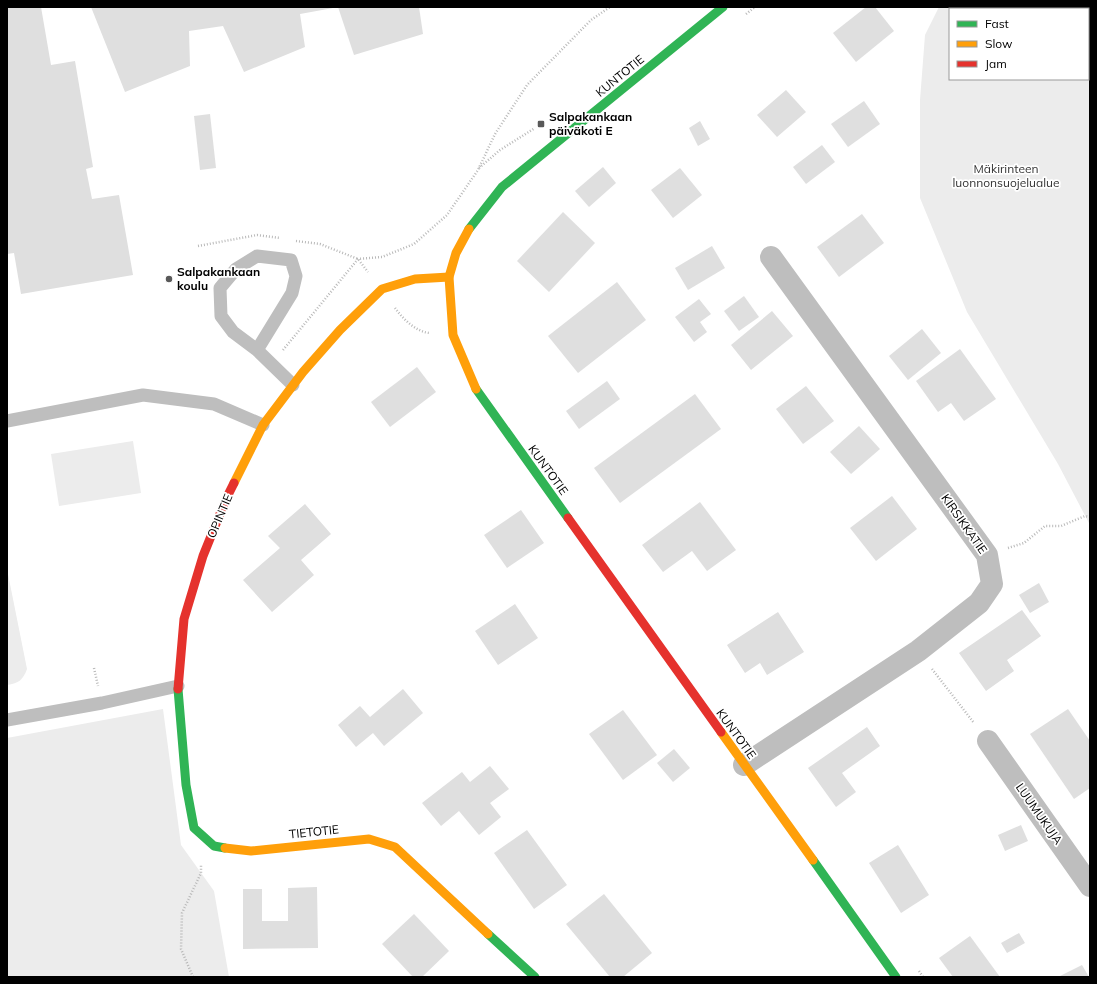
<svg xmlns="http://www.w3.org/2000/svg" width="1097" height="984" font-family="Mulish,sans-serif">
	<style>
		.green { fill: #ececec; fill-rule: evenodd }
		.building { fill: #dfdfdf }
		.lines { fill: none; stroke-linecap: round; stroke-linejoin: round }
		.path { stroke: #b9b9b9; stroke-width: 2.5; stroke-dasharray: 1 2; stroke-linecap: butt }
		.lane { stroke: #bebebe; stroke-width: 13 }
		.street { stroke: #bebebe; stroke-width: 22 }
		.fast { stroke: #30b455; stroke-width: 9 }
		.slow { stroke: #ff9f0a; stroke-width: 9 }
		.jam { stroke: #e5322d; stroke-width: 9 }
		.poi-dot { fill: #595959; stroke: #fff; stroke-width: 1.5 }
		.labels { text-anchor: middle; stroke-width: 3.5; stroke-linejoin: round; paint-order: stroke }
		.street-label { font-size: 12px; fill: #000; stroke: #fff }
		.poi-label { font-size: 12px; font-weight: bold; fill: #000; stroke: #fff; text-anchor: start }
		.park-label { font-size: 12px; fill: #333; stroke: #fff }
	</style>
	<rect width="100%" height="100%" fill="#fff"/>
	<g class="green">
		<path d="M 939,7 L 1090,7 L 1090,525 L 1058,464 L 967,312 L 920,198 L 920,100 L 925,35 ZM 950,9 L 1088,9 L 1088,79 L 950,79 Z"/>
		<polygon points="133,441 141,493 59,506 51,454"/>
		<path d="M 7,569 L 27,669 C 23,680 19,683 7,685 Z"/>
		<polygon points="163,709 181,845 214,891 229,977 7,977 7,738"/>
	</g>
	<g class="building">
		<polygon points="7,7 41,7 51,65 75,61 93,167 86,169 92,199 119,195 133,275 21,294 14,253 7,254"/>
		<polygon points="91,7 333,7 333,8 300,14 305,47 244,72 223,26 189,31 190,66 125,92"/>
		<polygon points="338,7 419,7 423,34 354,55"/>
		<polygon points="866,7 875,7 894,31 856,62 833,33"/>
		<polygon points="786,90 806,112 777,137 757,115"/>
		<polygon points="864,101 880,124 848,147 831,124"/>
		<polygon points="210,114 216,168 200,170 194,116"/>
		<polygon points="700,121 710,139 698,146 689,128"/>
		<polygon points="822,145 835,162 806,184 793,167"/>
		<polygon points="603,167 616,183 589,207 575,191"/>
		<polygon points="680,168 702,195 673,218 651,190"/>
		<polygon points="563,212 595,243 549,292 517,261"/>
		<polygon points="862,214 884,243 839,277 817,247"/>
		<polygon points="712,246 725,268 688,290 675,268"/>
		<polygon points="617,282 646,320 578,373 548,336"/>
		<polygon points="744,296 759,317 739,331 724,311"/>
		<polygon points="699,299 711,314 700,322 707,332 694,342 675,317"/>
		<polygon points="772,311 793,336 751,370 731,345"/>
		<polygon points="922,329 941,353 908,380 889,356"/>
		<polygon points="960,349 996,399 964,421 951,403 938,412 916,381"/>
		<polygon points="417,367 436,392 390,427 371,402"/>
		<polygon points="607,381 620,399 579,429 566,411"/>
		<polygon points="806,386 834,421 803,444 776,409"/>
		<polygon points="695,394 721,429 620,503 594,468"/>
		<polygon points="859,426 880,449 851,474 830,452"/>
		<polygon points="892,496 917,529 876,561 850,528"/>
		<polygon points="700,502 736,550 707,571 692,551 663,572 642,545"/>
		<polygon points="305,504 331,534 301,560 314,575 272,612 243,580 280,548 268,536"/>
		<polygon points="521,510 544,543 507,568 484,535"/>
		<polygon points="1039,583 1049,602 1030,613 1019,595"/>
		<polygon points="515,604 538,638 498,665 475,631"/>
		<polygon points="1022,610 1041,636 1007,660 1014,671 986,691 959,653"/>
		<polygon points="778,612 804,652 767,675 760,663 745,673 727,645"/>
		<polygon points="403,689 423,713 384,746 373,733 356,747 338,725 360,706 370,717"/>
		<polygon points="1068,709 1090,741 1090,788 1074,799 1030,734"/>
		<polygon points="623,710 657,755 623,780 589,734"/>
		<polygon points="867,727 880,746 842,773 856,792 836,807 808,768"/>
		<polygon points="674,749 690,768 673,782 657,763"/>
		<polygon points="490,766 509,789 490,803 501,817 479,835 459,811 441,826 422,803 462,772 470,782"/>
		<polygon points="1021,825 1028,841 1005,851 998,835"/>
		<polygon points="527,830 567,885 534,909 494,853"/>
		<polygon points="898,845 929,895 901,913 869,863"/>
		<polygon points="317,887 318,948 243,949 243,889 262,889 262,921 288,921 288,888"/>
		<polygon points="604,894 652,953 623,977 610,977 566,924"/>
		<polygon points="414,914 449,951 422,977 413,977 382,944"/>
		<polygon points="1019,933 1025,943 1007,953 1001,943"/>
		<polygon points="970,936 1000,977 953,977 939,958"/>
		<polygon points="1082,965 1089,977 1058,977"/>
	</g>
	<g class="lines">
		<g class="path">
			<polyline points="746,14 755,7"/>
			<polyline points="479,168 500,150 535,128"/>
			<polyline points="296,241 320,244 358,259 368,272"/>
			<polyline points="198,246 257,235 280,238"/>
			<path d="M 395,308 C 403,319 416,332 430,333"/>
			<polyline points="283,350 358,259 382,257 414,244 447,215 478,170 495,134 527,85 591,20 610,7"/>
			<polyline points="1008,548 1024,543 1045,526 1061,526 1085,516 1090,517"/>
			<polyline points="94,668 98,686"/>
			<polyline points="932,669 974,723"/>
			<polyline points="919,971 923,977"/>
			<polyline points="193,977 181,949 182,913 201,873 201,864"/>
		</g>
		<g class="lane">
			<polyline points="257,350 233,332 221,316 220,288 236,269 257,256 291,260 296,276 292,293 257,350 293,385"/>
			<polyline points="7,421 143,395 214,404 263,425"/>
			<polyline points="7,720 102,703 178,686"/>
		</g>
		<g class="street">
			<polyline points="988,741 1090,886"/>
			<polyline points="744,765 918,651 979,603 992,584 987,555 771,257"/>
		</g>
		<g class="fast">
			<polyline points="469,229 502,187 723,7"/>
			<polyline points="476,389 568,518"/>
			<polyline points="178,689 186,785 194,828 214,846 225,848"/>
			<polyline points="813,860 896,977"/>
			<polyline points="488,934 535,977"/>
		</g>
		<g class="slow">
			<polyline points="469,229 456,253 449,277 453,335 476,389"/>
			<polyline points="234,483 263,425 303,372 340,330 382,289 415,279 449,277"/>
			<polyline points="721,732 813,860"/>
			<polyline points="225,848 251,851 369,839 395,847 488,934"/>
		</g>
		<g class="jam">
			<polyline points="568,518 721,732"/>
			<polyline points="178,689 184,619 203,556 226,499 234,483"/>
		</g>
	</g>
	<g class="poi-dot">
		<rect x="537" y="120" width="8" height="8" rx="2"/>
		<circle cx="169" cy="279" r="4"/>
	</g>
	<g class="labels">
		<g class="street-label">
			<text transform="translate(620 76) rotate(-39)" y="4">KUNTOTIE</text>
			<text transform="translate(548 470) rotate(54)" y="4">KUNTOTIE</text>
			<text transform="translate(220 516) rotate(-67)" y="4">OPINTIE</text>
			<text transform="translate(964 524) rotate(55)" y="4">KIRSIKKATIE</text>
			<text transform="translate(736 734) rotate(54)" y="4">KUNTOTIE</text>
			<text transform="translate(1039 814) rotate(55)" y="4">LUUMUKUJA</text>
			<text transform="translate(314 832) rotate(-6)" y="4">TIETOTIE</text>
		</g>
		<g class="poi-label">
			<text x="549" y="121">Salpakankaan<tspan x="549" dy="14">päiväkoti E</tspan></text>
			<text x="177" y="276">Salpakankaan<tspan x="177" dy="14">koulu</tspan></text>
		</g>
		<g class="park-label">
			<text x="1006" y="173">Mäkirinteen<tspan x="1006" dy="14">luonnonsuojelualue</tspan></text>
		</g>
	</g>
	<rect width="1097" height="984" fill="none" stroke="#000000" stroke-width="16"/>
	<rect x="949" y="8" width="140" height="72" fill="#ffffff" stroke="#999999"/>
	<rect x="957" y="21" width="20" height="6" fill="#30b455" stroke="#999999"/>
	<text x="985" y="28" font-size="12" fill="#000000">Fast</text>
	<rect x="957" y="41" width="20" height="6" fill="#ff9f0a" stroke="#999999"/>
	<text x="985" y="48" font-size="12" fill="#000000">Slow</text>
	<rect x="957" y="61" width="20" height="6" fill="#e5322d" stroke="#999999"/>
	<text x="985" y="68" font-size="12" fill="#000000">Jam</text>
</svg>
